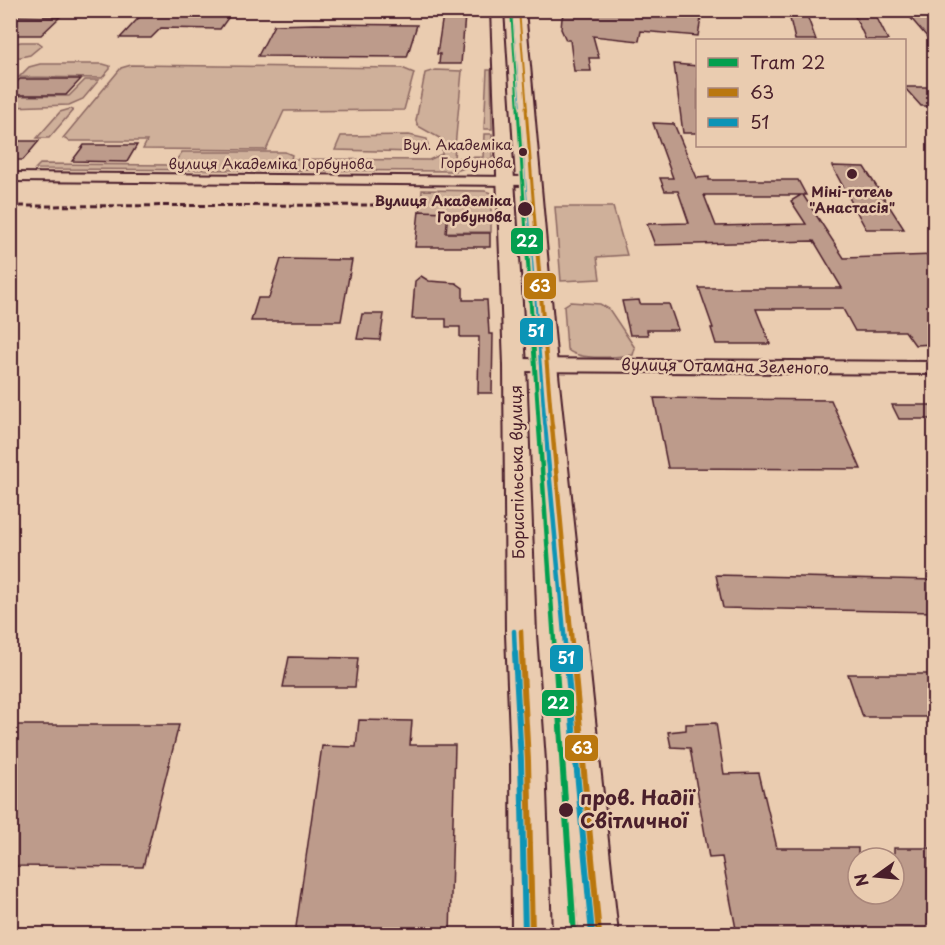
<svg xmlns="http://www.w3.org/2000/svg" width="945" height="945" font-family="'Playpen Sans',sans-serif">
	<style>
		.green { fill: #cfb09a; stroke: #8c6862; stroke-width: 1.5 }
		.building { fill: #bd9b8b; stroke: #4a1f2b; stroke-width: 1.5; fill-rule: evenodd }
		.lines { fill: none; stroke-linecap: round; stroke-linejoin: round }
		.minor-casing { stroke: #4a1f2b; stroke-width: 4 }
		.major-casing { stroke: #4a1f2b; stroke-width: 4 }
		.minor { fill: #eaccb0; fill-rule: evenodd }
		.major { fill: #eaccb0; fill-rule: evenodd }
		.rail { stroke: #4a1f2b; stroke-width: 3; stroke-dasharray: 6 3; stroke-linecap: butt }
		.bus-1-far4-casing { stroke: #eaccb0; stroke-width: 4.5 }
		.bus-1-far3-casing { stroke: #eaccb0; stroke-width: 6 }
		.bus-1-far2-casing { stroke: #eaccb0; stroke-width: 8 }
		.bus-1-far1-casing { stroke: #eaccb0; stroke-width: 9 }
		.bus-1-casing { stroke: #eaccb0; stroke-width: 10 }
		.bus-2-far4-casing { stroke: #eaccb0; stroke-width: 4.5 }
		.bus-2-far3-casing { stroke: #eaccb0; stroke-width: 6 }
		.bus-2-far2-casing { stroke: #eaccb0; stroke-width: 8 }
		.bus-2-far1-casing { stroke: #eaccb0; stroke-width: 9 }
		.bus-2-casing { stroke: #eaccb0; stroke-width: 10 }
		.bus-1-far4 { stroke: #ba770f; stroke-width: 2 }
		.bus-1-far3 { stroke: #ba770f; stroke-width: 3 }
		.bus-1-far2 { stroke: #ba770f; stroke-width: 4 }
		.bus-1-far1 { stroke: #ba770f; stroke-width: 4.5 }
		.bus-1 { stroke: #ba770f; stroke-width: 6 }
		.bus-2-far4 { stroke: #0b94b6; stroke-width: 2 }
		.bus-2-far3 { stroke: #0b94b6; stroke-width: 3 }
		.bus-2-far2 { stroke: #0b94b6; stroke-width: 4 }
		.bus-2-far1 { stroke: #0b94b6; stroke-width: 4.5 }
		.bus-2 { stroke: #0b94b6; stroke-width: 6 }
		.tram-1-far4-casing { stroke: #eaccb0; stroke-width: 4.5 }
		.tram-1-far3-casing { stroke: #eaccb0; stroke-width: 6 }
		.tram-1-far2-casing { stroke: #eaccb0; stroke-width: 8 }
		.tram-1-far1-casing { stroke: #eaccb0; stroke-width: 9 }
		.tram-1-casing { stroke: #eaccb0; stroke-width: 10 }
		.tram-1-far4 { stroke: #049f4f; stroke-width: 2 }
		.tram-1-far3 { stroke: #049f4f; stroke-width: 3 }
		.tram-1-far2 { stroke: #049f4f; stroke-width: 4 }
		.tram-1-far1 { stroke: #049f4f; stroke-width: 4.5 }
		.tram-1 { stroke: #049f4f; stroke-width: 6 }
		.bus-dot { fill: #4a1f2b; stroke: #eaccb0; stroke-width: 2 }
		.labels { text-anchor: middle; stroke-width: 5; stroke-linejoin: round; paint-order: stroke }
		.bus-label { font-size: 14px; fill: #4a1f2b; stroke: #eaccb0; text-anchor: end }
		.far-street-label { font-size: 14px; fill: #4a1f2b; stroke: #eaccb0 }
		.far-poi-label { font-size: 14px; font-weight: bold; fill: #4a1f2b; stroke: #eaccb0 }
		.far-stop-label { font-size: 14px; font-weight: bold; fill: #4a1f2b; stroke: #eaccb0; text-anchor: end }
		.street-label { font-size: 16px; fill: #4a1f2b; stroke: #eaccb0 }
		.near-stop-label { font-size: 20px; font-weight: bold; fill: #4a1f2b; stroke: #eaccb0; text-anchor: start }
		.line-badge { stroke: #eaccb0; stroke-width: 2 }
		.badge-label { font-size: 16px; text-anchor: middle; font-weight: bold; fill: #fff }
	</style>
	<rect width="100%" height="100%" fill="#eaccb0"/>
	<filter id="ink" filterUnits="userSpaceOnUse"><feTurbulence type="fractalNoise" baseFrequency=".0167" numOctaves="2"/><feDisplacementMap in="SourceGraphic" scale="12" xChannelSelector="R" yChannelSelector="G"/><feConvolveMatrix kernelMatrix="1 2 1 2 8 2 1 2 1" color-interpolation-filters="sRGB"/></filter>
	<g filter="url(#ink)">
		<g class="green">
			<polygon points="21,42 38,42 42,45 30,55 11,59 11,44"/>
			<polygon points="40,64 103,64 110,66 110,69 102,78 19,77 29,67"/>
			<polygon points="131,65 402,68 414,73 404,110 284,111 266,150 143,149 147,141 69,141 63,138 121,68"/>
			<polygon points="435,70 462,71 454,158 483,157 484,134 492,134 492,158 456,171 35,169 40,164 173,165 182,152 285,152 292,155 291,159 429,160 442,154 443,140 418,126 416,121 425,73"/>
			<polygon points="487,70 491,70 492,129 484,129"/>
			<polygon points="85,80 99,80 83,99 69,105 11,107 11,96 69,96"/>
			<polygon points="70,109 73,110 49,138 37,138 60,112"/>
			<polygon points="409,135 427,139 428,146 417,152 335,150 341,136"/>
			<polygon points="422,190 485,191 491,193 491,232 419,232"/>
			<polygon points="555,207 613,207 627,255 597,257 600,279 561,281"/>
			<path d="M 570,302 L 600,304 L 609,309 L 635,348 L 633,355 C 617,357 578,361 567,349 L 564,306 Z"/>
		</g>
		<g class="building">
			<polygon points="146,10 209,10 233,11 220,29 161,28 151,38 120,38"/>
			<polygon points="565,10 688,10 702,12 698,36 641,31 639,41 593,36 599,58 589,58 591,71 574,71 570,40 566,40 561,29 562,18"/>
			<polygon points="788,10 805,10 816,40 795,40"/>
			<polygon points="852,10 873,10 888,40 866,40"/>
			<polygon points="443,15 465,15 461,64 439,64 440,54 437,54"/>
			<polygon points="10,16 60,17 41,35 10,35"/>
			<polygon points="909,16 928,16 934,24 934,45"/>
			<polygon points="315,24 417,25 407,57 258,56 274,25"/>
			<polygon points="674,64 698,66 698,133 683,133"/>
			<polygon points="20,79 81,79 66,95 10,95 10,88"/>
			<polygon points="904,87 934,87 934,106 921,106"/>
			<path d="M 653,123 L 674,124 L 697,178 L 709,177 L 709,180 L 798,180 L 806,195 L 803,195 L 844,258 L 934,255 L 934,344 L 915,345 L 905,331 L 855,331 L 843,309 L 756,309 L 770,344 L 716,344 L 711,328 L 713,328 L 699,288 L 842,288 L 814,241 L 655,245 L 647,224 L 689,223 L 678,191 L 665,191 L 660,178 L 673,178 ZM 704,195 L 801,195 L 791,201 L 806,224 L 716,226 Z"/>
			<polygon points="10,141 39,141 23,160 10,160"/>
			<polygon points="84,145 137,145 127,162 72,161"/>
			<polygon points="832,166 864,167 904,229 866,229"/>
			<polygon points="419,211 448,212 446,233 490,233 490,247 415,247"/>
			<polygon points="281,259 352,260 341,321 251,321 258,298 269,298"/>
			<polygon points="421,276 429,281 456,283 463,288 463,300 487,300 489,334 493,334 492,393 478,393 479,337 460,337 460,327 446,327 446,319 412,319 415,281"/>
			<polygon points="639,300 640,304 669,304 678,330 647,330 648,335 630,335 622,301"/>
			<polygon points="362,314 384,314 380,340 357,339"/>
			<polygon points="654,398 831,400 861,469 668,468"/>
			<polygon points="892,405 934,405 934,419 899,419"/>
			<polygon points="716,575 934,580 934,612 723,608"/>
			<polygon points="289,657 358,658 355,687 283,687"/>
			<polygon points="848,674 934,674 934,717 863,717"/>
			<polygon points="359,720 412,721 410,745 455,745 450,934 295,934 322,746 356,747"/>
			<polygon points="716,723 724,774 759,773 777,848 858,848 858,894 894,894 894,848 934,848 934,934 737,934 722,857 709,858 690,748 671,747 668,732 686,730 686,724"/>
			<polygon points="10,725 179,725 143,867 10,866"/>
		</g>
		<g class="lines">
			<g class="minor-casing">
				<g id="minor">
					<polygon points="10,173 532,177 538,181 532,185 10,181"/>
					<polygon points="515,359 934,362 934,374 515,371 509,369 506,365 509,361"/>
				</g>
			</g>
			<g class="major-casing">
				<g id="major">
					<polygon points="491,10 503,10 526,365 536,634 545,761 551,934 512,934 511,761 506,634 504,365"/>
					<polygon points="513,10 525,10 557,365 618,934 579,934 535,365"/>
				</g>
			</g>
			<use href="#minor" class="minor"/>
			<use href="#major" class="major"/>
			<polyline class="rail" points="10,206 408,205"/>
			<g class="bus-1-far4-casing">
				<polyline id="bus-1-far4" points="519,10 527,110"/>
			</g>
			<g class="bus-1-far3-casing">
				<polyline id="bus-1-far3" points="526,108 537,249"/>
			</g>
			<g class="bus-1-far2-casing">
				<polyline id="bus-1-far2" points="537,247 552,427"/>
			</g>
			<g class="bus-1-far1-casing">
				<g id="bus-1-far1">
					<polyline points="552,426 573,655"/>
					<polyline points="521,631 522,655"/>
				</g>
			</g>
			<g class="bus-1-casing">
				<g id="bus-1">
					<polyline points="522,653 528,761 532,934"/>
					<polyline points="573,653 599,934"/>
				</g>
			</g>
			<g class="bus-2-far4-casing">
				<polyline id="bus-2-far4" points="512,11 520,110"/>
			</g>
			<g class="bus-2-far3-casing">
				<polyline id="bus-2-far3" points="519,108 530,249"/>
			</g>
			<g class="bus-2-far2-casing">
				<polyline id="bus-2-far2" points="530,247 545,427"/>
			</g>
			<g class="bus-2-far1-casing">
				<g id="bus-2-far1">
					<polyline points="545,426 566,655"/>
					<polyline points="514,631 515,655"/>
				</g>
			</g>
			<g class="bus-2-casing">
				<g id="bus-2">
					<polyline points="515,653 521,761 525,934"/>
					<polyline points="566,653 592,934"/>
				</g>
			</g>
			<use href="#bus-1-far4" class="bus-1-far4"/>
			<use href="#bus-1-far3" class="bus-1-far3"/>
			<use href="#bus-1-far2" class="bus-1-far2"/>
			<use href="#bus-1-far1" class="bus-1-far1"/>
			<use href="#bus-1" class="bus-1"/>
			<use href="#bus-2-far4" class="bus-2-far4"/>
			<use href="#bus-2-far3" class="bus-2-far3"/>
			<use href="#bus-2-far2" class="bus-2-far2"/>
			<use href="#bus-2-far1" class="bus-2-far1"/>
			<use href="#bus-2" class="bus-2"/>
			<g class="tram-1-far4-casing">
				<polyline id="tram-1-far4" points="511,10 518,110"/>
			</g>
			<g class="tram-1-far3-casing">
				<polyline id="tram-1-far3" points="518,108 527,249"/>
			</g>
			<g class="tram-1-far2-casing">
				<polyline id="tram-1-far2" points="527,247 539,427"/>
			</g>
			<g class="tram-1-far1-casing">
				<polyline id="tram-1-far1" points="539,426 555,655"/>
			</g>
			<g class="tram-1-casing">
				<polyline id="tram-1" points="555,653 574,934"/>
			</g>
			<use href="#tram-1-far4" class="tram-1-far4"/>
			<use href="#tram-1-far3" class="tram-1-far3"/>
			<use href="#tram-1-far2" class="tram-1-far2"/>
			<use href="#tram-1-far1" class="tram-1-far1"/>
			<use href="#tram-1" class="tram-1"/>
		</g>
	</g>
	<g class="bus-dot">
		<circle cx="523" cy="152" r="5"/>
		<circle cx="852" cy="174" r="6"/>
		<circle cx="525" cy="209" r="8"/>
		<circle cx="566" cy="810" r="8"/>
	</g>
	<g class="labels">
		<g class="bus-label">
			<text x="512" y="150">Вул. Академіка<tspan x="512" dy="18">Горбунова</tspan></text>
		</g>
		<g class="far-street-label">
			<text x="271" y="169">вулиця Академіка Горбунова</text>
		</g>
		<g class="far-poi-label">
			<text x="852" y="197">Міні-готель<tspan x="852" dy="16">"Анастасія"</tspan></text>
		</g>
		<g class="far-stop-label">
			<text x="512" y="206">Вулиця Академіка<tspan x="512" dy="16">Горбунова</tspan></text>
		</g>
		<g class="street-label">
			<text transform="translate(725 366) rotate(1)" y="6">вулиця Отамана Зеленого</text>
			<text transform="translate(517 472) rotate(-91)" y="6">Бориспільська вулиця</text>
		</g>
		<g class="near-stop-label">
			<text x="580" y="805">пров. Надії<tspan x="580" dy="23">Світличної</tspan></text>
		</g>
	</g>
	<g class="line-badge">
		<rect x="510" y="227" width="34" height="28" rx="6" fill="#049f4f"/>
		<rect x="523" y="272" width="34" height="28" rx="6" fill="#ba770f"/>
		<rect x="519" y="317" width="35" height="29" rx="6" fill="#0b94b6"/>
		<rect x="549" y="644" width="35" height="29" rx="6" fill="#0b94b6"/>
		<rect x="541" y="689" width="34" height="28" rx="6" fill="#049f4f"/>
		<rect x="564" y="734" width="35" height="28" rx="6" fill="#ba770f"/>
	</g>
	<g class="badge-label">
		<text x="527" y="247">22</text>
		<text x="540" y="292">63</text>
		<text x="536" y="337">51</text>
		<text x="566" y="664">51</text>
		<text x="558" y="709">22</text>
		<text x="582" y="754">63</text>
	</g>
	<rect width="945" height="945" fill="none" stroke="#eaccb0" stroke-width="36"/>
	<rect x="18" y="18" width="909" height="909" fill="none" stroke="#4a1f2b" stroke-width="2" filter="url(#ink)"/>
	<rect x="696" y="39" width="210" height="108" fill="#eaccb0" stroke="#aa877b" stroke-width="1.5"/>
	<rect x="708" y="58" width="30" height="9" fill="#049f4f" stroke="#aa877b" stroke-width="1.5"/>
	<text x="750" y="69" font-size="18" fill="#4a1f2b">Tram 22</text>
	<rect x="708" y="88" width="30" height="9" fill="#ba770f" stroke="#aa877b" stroke-width="1.5"/>
	<text x="750" y="99" font-size="18" fill="#4a1f2b">63</text>
	<rect x="708" y="118" width="30" height="9" fill="#0b94b6" stroke="#aa877b" stroke-width="1.5"/>
	<text x="750" y="129" font-size="18" fill="#4a1f2b">51</text>
	<g transform="translate(876 876) rotate(255)"><circle r="28" fill="#eaccb0" stroke="#aa877b" stroke-width="1.5"/>
	<path d="M0-4.5L10 22L0 15L-10 22Z" fill="#4a1f2b"/>
	<text y="-9" font-size="16" font-weight="bold" text-anchor="middle" fill="#4a1f2b">N</text>
	</g>
</svg>
